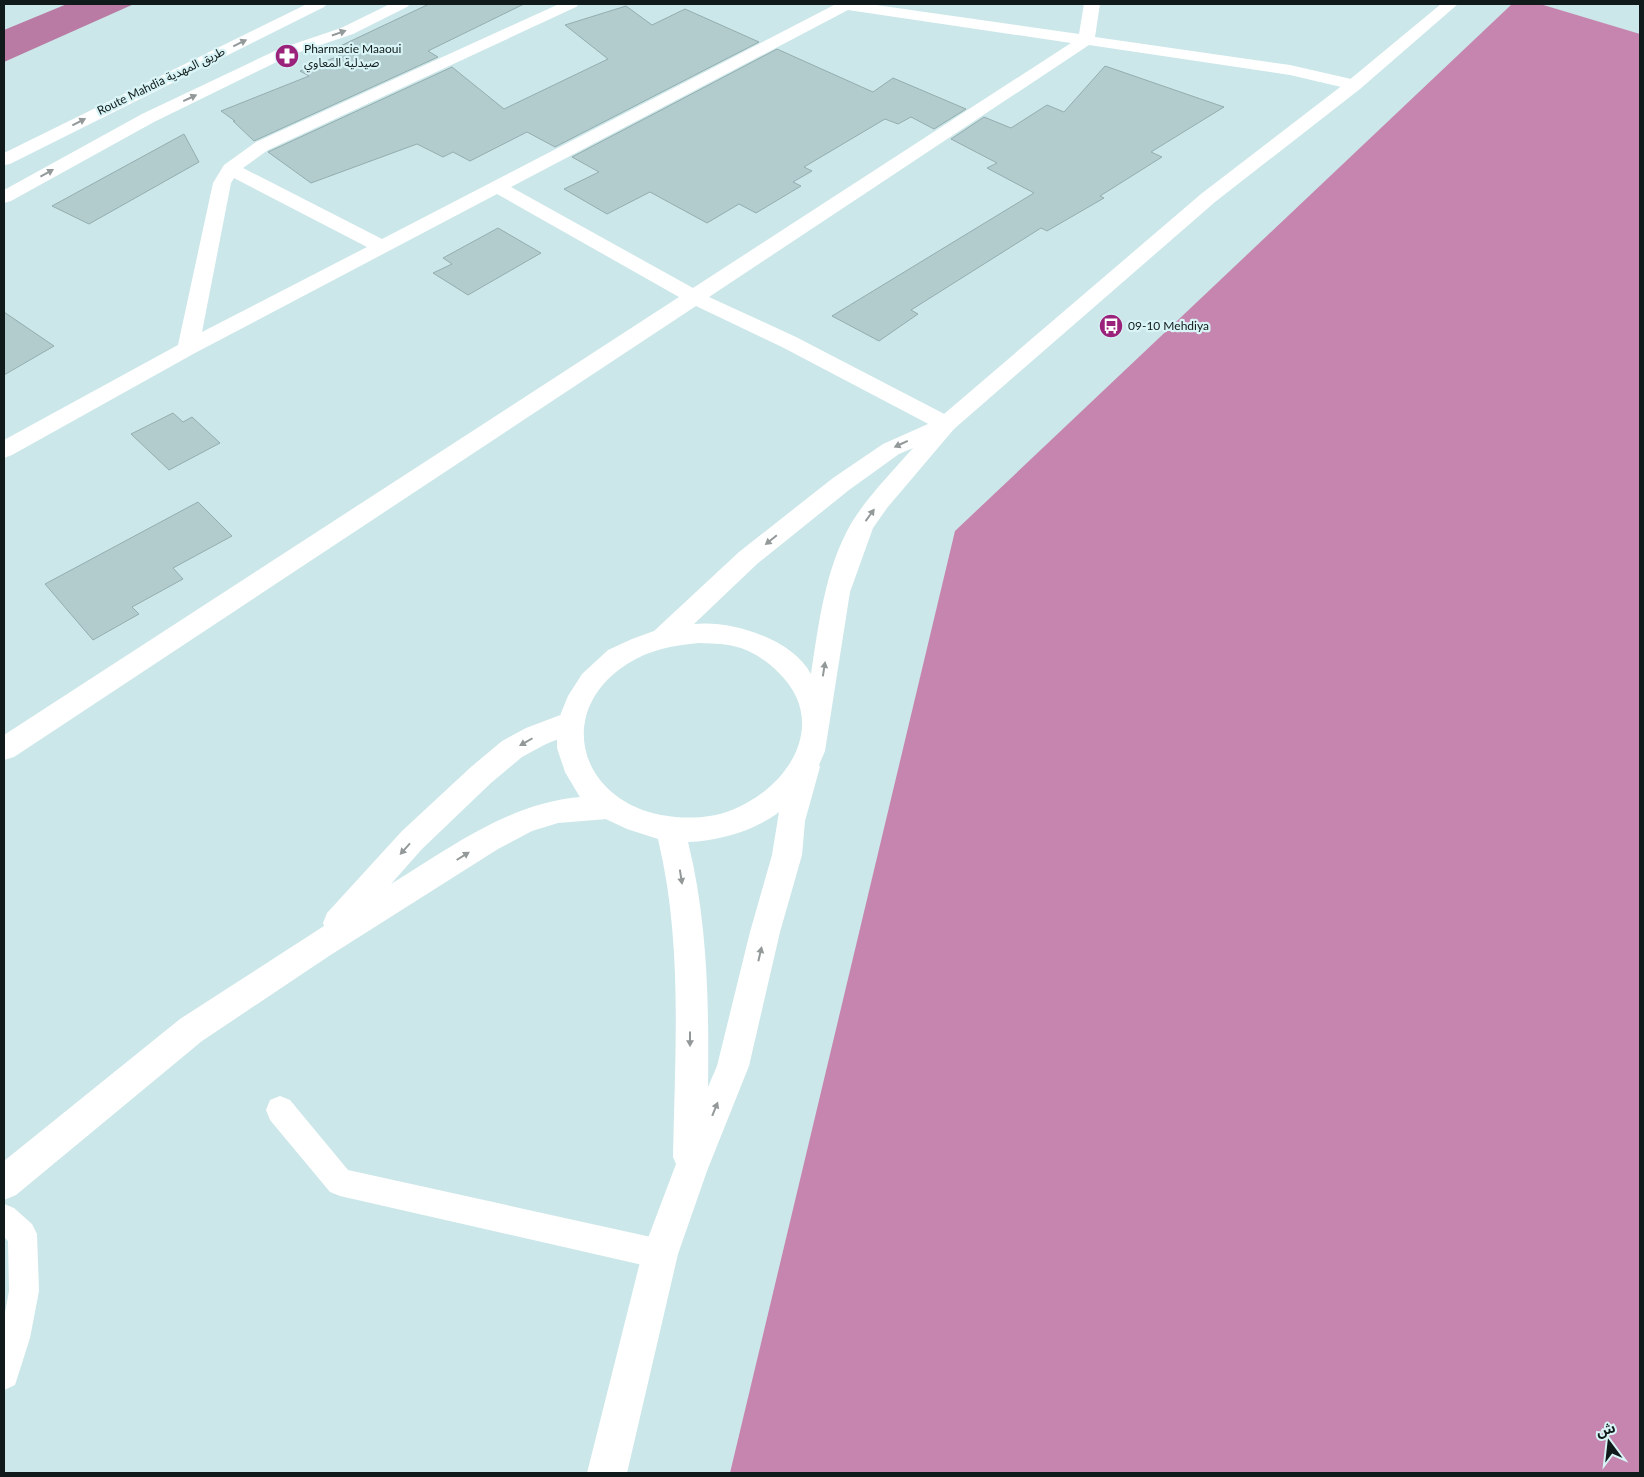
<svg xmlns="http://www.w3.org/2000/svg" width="1644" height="1477" font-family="Lato,'Noto Sans Arabic',sans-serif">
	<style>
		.forest { fill: #c585ae }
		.water { fill: #b97aa3 }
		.building { fill: #b2ccce; stroke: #94adaf }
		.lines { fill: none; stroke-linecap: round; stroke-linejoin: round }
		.service { fill: #fff; fill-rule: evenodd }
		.minor { fill: #fff; fill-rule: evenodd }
		.tertiary { fill: #fff; fill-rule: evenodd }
		.oneway { fill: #939898 }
		.labels { text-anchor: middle; stroke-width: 4.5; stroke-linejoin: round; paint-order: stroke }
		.far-poi-label { font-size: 12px; fill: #101a1a; stroke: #d9f4f6; text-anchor: start }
		.far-street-label { font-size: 12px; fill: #101a1a; stroke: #d9f4f6 }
	</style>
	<rect width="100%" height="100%" fill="#cce7e9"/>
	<polygon class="forest" points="1512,4 1540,4 1640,34 1640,1473 730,1473 955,531"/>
	<polygon class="water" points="67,4 134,4 4,62 4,30"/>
	<g class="building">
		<polygon points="429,4 524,4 428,51 438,57 254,141 233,121 235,121 221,111 309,76 300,71 344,54 336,48"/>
		<polygon points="626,6 652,25 685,9 759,42 555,147 527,132 470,161 453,152 443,157 417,144 311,183 268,152 452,67 504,109 608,59 565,25"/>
		<polygon points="777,49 873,92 893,78 966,109 934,129 911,117 898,124 885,119 804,167 812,171 793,182 801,186 756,213 739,204 707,223 650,192 607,214 564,189 599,172 572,157"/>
		<polygon points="1105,66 1224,107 1151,152 1162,157 1100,196 1104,198 1047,231 1041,228 911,310 918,314 879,341 832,316 1034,193 987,168 997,163 951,139 984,117 1011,128 1047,105 1064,112"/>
		<polygon points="184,134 199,162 89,224 52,206"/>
		<polygon points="498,228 541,253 468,295 433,273 452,264 443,258"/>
		<polygon points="4,312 54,346 4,375"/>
		<polygon points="173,413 183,422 192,417 220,443 169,470 131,434"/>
		<polygon points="198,502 232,536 173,568 183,579 132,607 139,614 93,640 45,584"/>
	</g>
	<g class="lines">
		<g class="service">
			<polygon points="280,1096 290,1100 348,1170 660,1239 670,1244 675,1254 670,1264 660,1269 340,1196 330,1192 270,1120 266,1110 270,1100"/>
			<polygon points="4,1204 14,1208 32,1224 37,1234 39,1291 30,1338 15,1385 4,1390 4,1318 9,1291 8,1241 4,1237"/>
		</g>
		<g class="minor">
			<polygon points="390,4 410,4 407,7 353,34 291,55 154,122 11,201 4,203 4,190 142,114 279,49 341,28"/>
			<path d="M 559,4 L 579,4 L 576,7 L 268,150 L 243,168 L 382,239 L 836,4 L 869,4 L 1079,34 L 1084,4 L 1100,4 L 1095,37 L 1290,65 L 1360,81 L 1362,85 L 1360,89 L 1354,90 L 1290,75 L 1089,45 L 709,297 L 796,337 L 954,419 L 957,424 L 954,429 L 946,431 L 938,429 L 782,347 L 696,306 L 14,757 L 4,760 L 4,735 L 679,297 L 497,194 L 195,353 L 12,455 L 4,458 L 4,440 L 178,345 L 213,183 L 224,165 L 256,142 ZM 848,10 L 1071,43 L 693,288 L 511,187 ZM 234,178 L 367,247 L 202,332 L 231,183 Z"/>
			<path d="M 571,711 L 581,714 L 585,722 L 581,730 L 546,744 L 522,757 L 491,783 L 422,849 L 391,884 C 450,848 509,803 580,797 C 593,796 604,794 617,798 L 621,807 L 617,816 L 607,819 L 558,823 L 532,831 L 498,849 L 329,956 L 202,1041 L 16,1195 L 4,1200 L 4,1161 L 180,1019 L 324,926 L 323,923 L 327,913 L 402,831 L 471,767 L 502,741 L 526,728 Z"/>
		</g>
		<g class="tertiary">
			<polygon points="307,4 327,4 324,7 10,164 4,165 4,153"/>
			<path d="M 1441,4 L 1458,4 L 1360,89 L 1215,202 L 954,429 L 887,508 L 873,528 L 850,592 L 825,751 L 819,765 L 820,767 L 805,821 L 802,855 L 780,932 L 749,1066 L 707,1171 L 678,1254 L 627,1473 L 587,1473 L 642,1254 L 676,1164 L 673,1157 C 675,1050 683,943 658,839 L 627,829 L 597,815 L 581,799 L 565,772 L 557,748 L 557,730 L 561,713 L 568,696 L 582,674 L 608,650 L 632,639 L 654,631 L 739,552 L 833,478 L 883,444 L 937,420 L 1201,194 L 1348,81 ZM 913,448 C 892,472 869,495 852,522 C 825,568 819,623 811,674 C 792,639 732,620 694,624 L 757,564 L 849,490 L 899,454 ZM 699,643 C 710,644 722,643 733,646 C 749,649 766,660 778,672 C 831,723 788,788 732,810 C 710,819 684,819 661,815 C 579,799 554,711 627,664 C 649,650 674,645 699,643 ZM 779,812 L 772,855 L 750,932 L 717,1066 L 708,1087 C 709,1005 708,923 688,842 C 719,841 754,831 779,812 Z"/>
		</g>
	</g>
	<defs><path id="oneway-solid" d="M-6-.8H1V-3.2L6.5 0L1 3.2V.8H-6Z" transform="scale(1.25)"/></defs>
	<g class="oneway">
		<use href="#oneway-solid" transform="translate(339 33) rotate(-19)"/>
		<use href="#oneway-solid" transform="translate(240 43) rotate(-26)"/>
		<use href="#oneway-solid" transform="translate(190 98) rotate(-25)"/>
		<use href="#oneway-solid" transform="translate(79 122) rotate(-27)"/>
		<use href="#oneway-solid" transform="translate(47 173) rotate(-29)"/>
		<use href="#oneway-solid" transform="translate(901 444) rotate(155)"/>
		<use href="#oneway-solid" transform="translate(870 515) rotate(-54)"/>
		<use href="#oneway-solid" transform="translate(771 540) rotate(141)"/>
		<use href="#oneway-solid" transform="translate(824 669) rotate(-81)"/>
		<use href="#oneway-solid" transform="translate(526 742) rotate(150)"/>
		<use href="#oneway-solid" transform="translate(405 849) rotate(132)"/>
		<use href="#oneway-solid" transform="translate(463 856) rotate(-32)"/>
		<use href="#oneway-solid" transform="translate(681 877) rotate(81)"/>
		<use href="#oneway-solid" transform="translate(760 954) rotate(-77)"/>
		<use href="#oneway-solid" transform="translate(690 1039) rotate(90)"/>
		<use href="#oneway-solid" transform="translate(715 1109) rotate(-68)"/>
	</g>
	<defs>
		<g id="pharmacy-disc" transform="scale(1.25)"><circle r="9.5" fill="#9a227b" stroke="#d9f4f6"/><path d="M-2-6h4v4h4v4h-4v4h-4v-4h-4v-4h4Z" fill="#fff"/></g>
		<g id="bus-disc" transform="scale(1.25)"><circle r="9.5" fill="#9a227b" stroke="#d9f4f6"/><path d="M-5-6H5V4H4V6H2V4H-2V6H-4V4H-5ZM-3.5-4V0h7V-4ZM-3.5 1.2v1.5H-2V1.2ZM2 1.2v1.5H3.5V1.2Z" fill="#fff"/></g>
	</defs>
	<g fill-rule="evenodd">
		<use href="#pharmacy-disc" x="287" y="56"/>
		<use href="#bus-disc" x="1111" y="326"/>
	</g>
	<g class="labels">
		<g class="far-poi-label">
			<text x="304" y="53">Pharmacie Maaoui<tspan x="304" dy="14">صيدلية المعاوي</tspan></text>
			<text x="1128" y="330">09-10 Mehdiya</text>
		</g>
		<g class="far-street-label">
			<text transform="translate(161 81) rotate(-26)" y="4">Route Mahdia طريق المهدية</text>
		</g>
	</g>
	<rect width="1644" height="1477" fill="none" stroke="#101a1a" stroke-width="10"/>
	<g transform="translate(1609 1442) rotate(345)" stroke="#d9f4f6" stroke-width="4" paint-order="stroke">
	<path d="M0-4L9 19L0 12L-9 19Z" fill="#101a1a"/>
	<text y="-8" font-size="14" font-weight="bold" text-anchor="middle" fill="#101a1a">ش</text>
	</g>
</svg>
